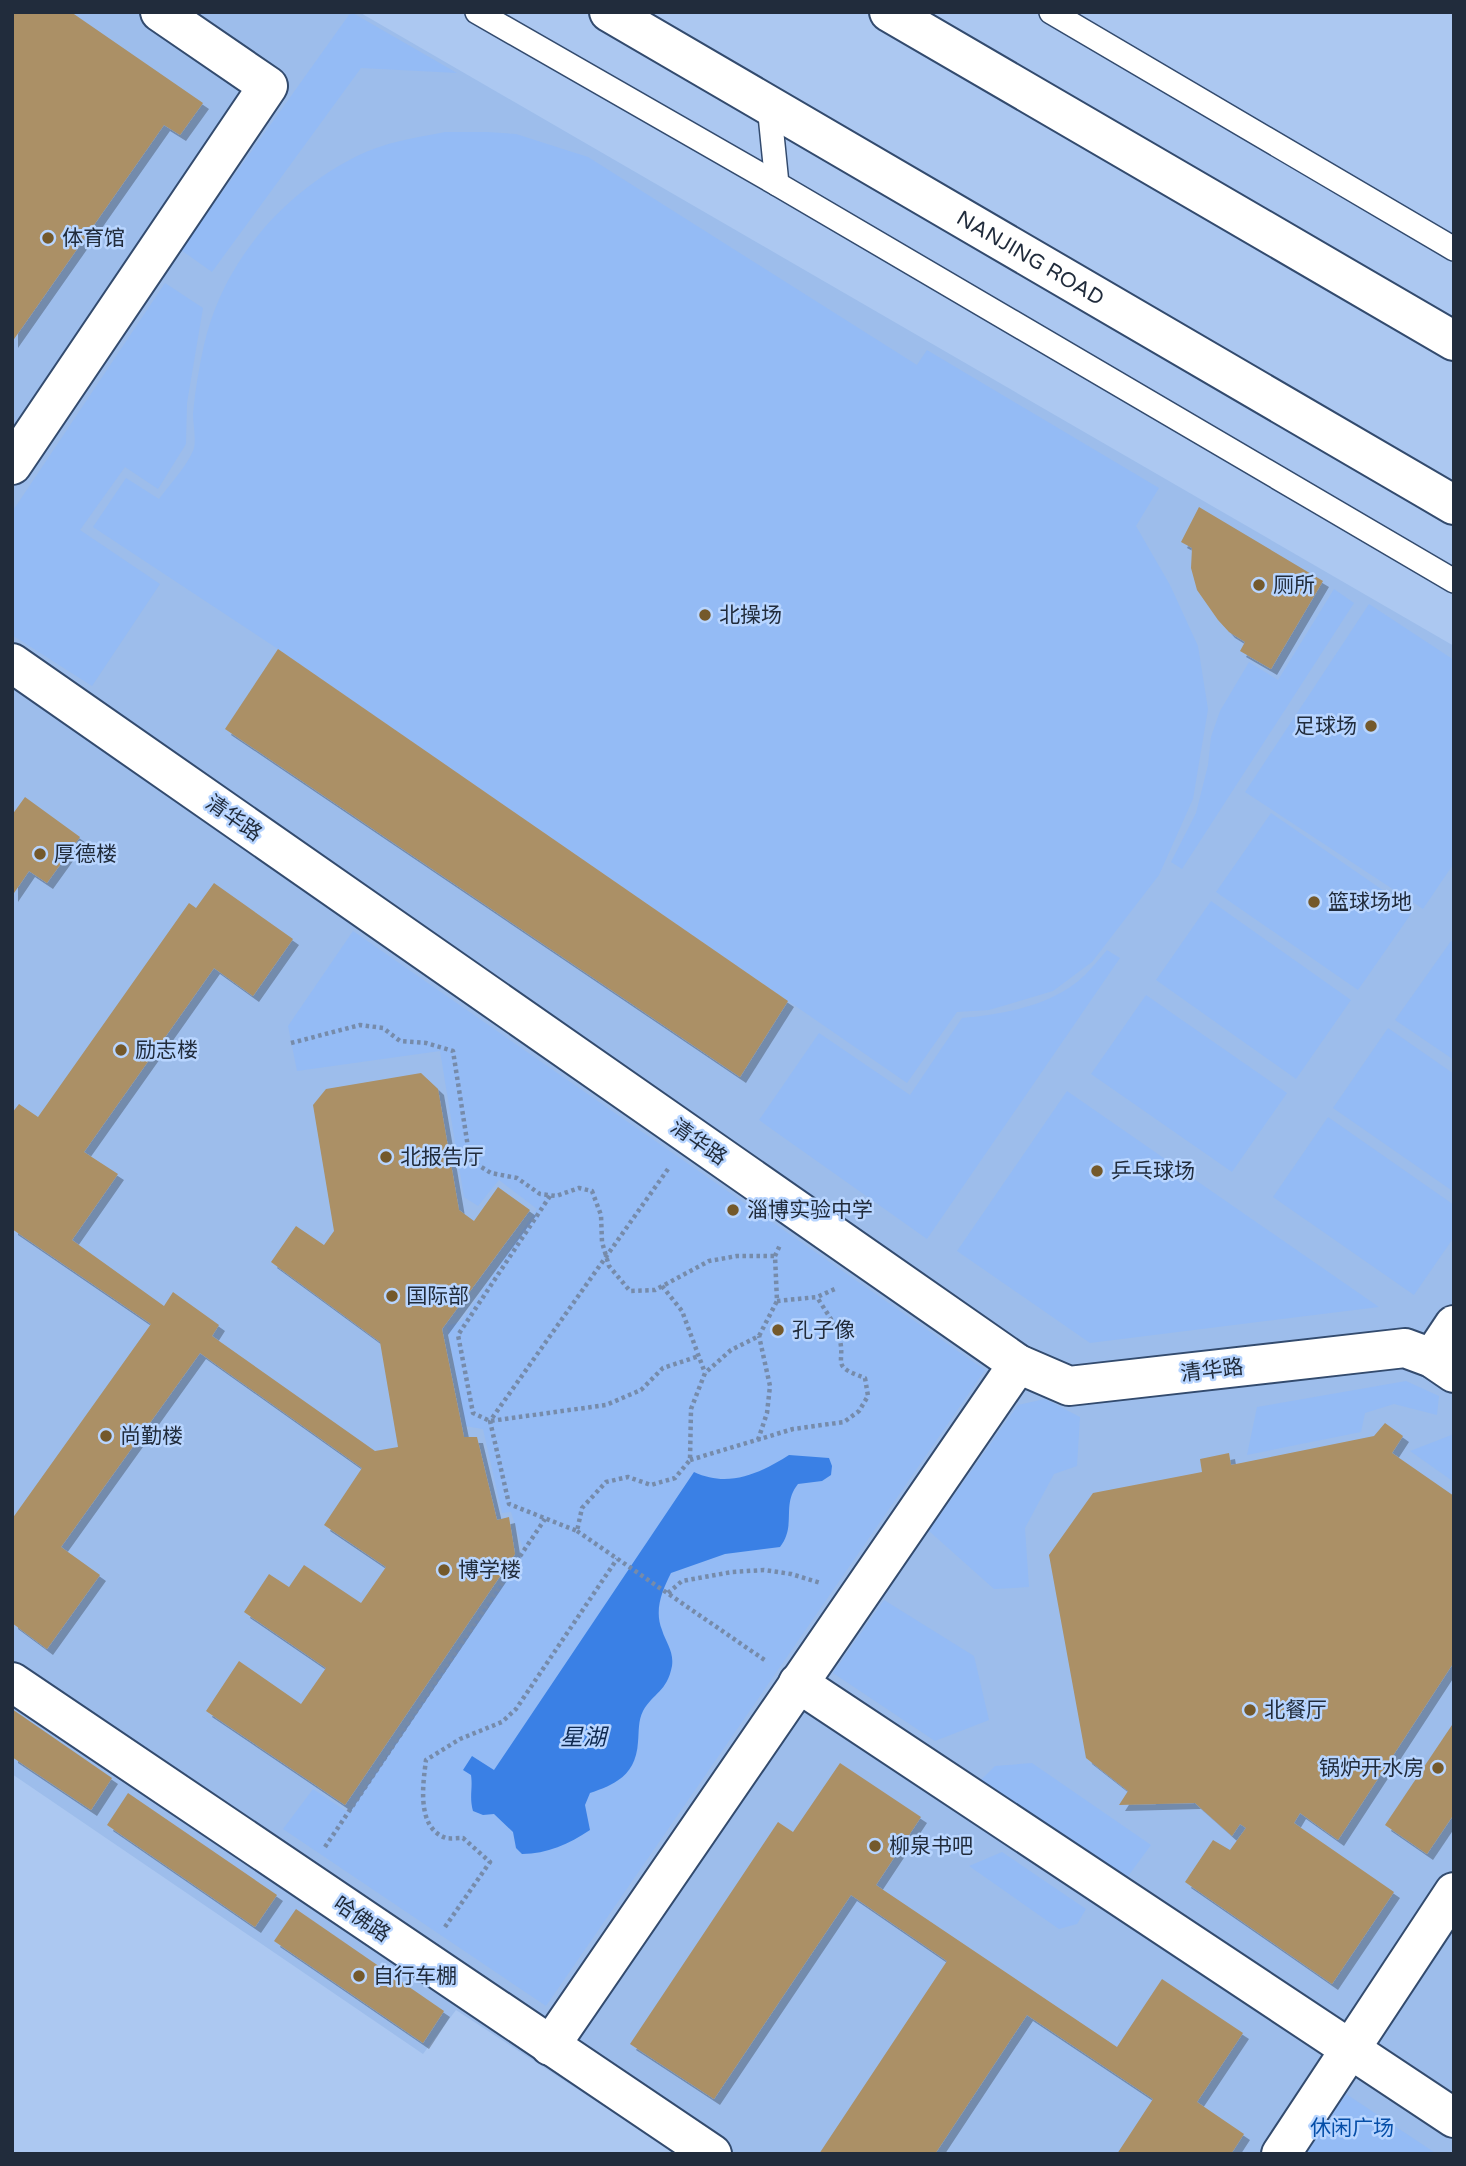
<svg xmlns="http://www.w3.org/2000/svg" width="1466" height="2166" font-family="'Varela Round','Noto Sans SC',sans-serif">
	<style>
		.built { fill: #9dbdeb }
		.green { fill: #94bbf5 }
		.water { fill: #3a80e5 }
		.building { fill: #ab9066; filter: url(#shadow) }
		.lines { fill: none; stroke-linecap: round; stroke-linejoin: round }
		.lane-casing { stroke: #334b6e; stroke-width: 26 }
		.street-casing { stroke: #334b6e; stroke-width: 42 }
		.primary-casing { stroke: #334b6e; stroke-width: 42 }
		.path { stroke: #768baa; stroke-width: 4.5; stroke-dasharray: 3.5 3.5; stroke-linecap: butt }
		.lane { stroke: #fff; stroke-width: 23 }
		.street { stroke: #fff; stroke-width: 38 }
		.primary { stroke: #fff; stroke-width: 38 }
		.poi-dot { fill: #74592b; stroke: #b8d5ff; stroke-width: 2.5 }
		.labels { text-anchor: middle; stroke-width: 5; stroke-linejoin: round; paint-order: stroke }
		.poi-label { font-size: 21px; fill: #212c3c; stroke: #b8d5ff; text-anchor: start }
		.street-label { font-size: 21px; fill: #212c3c; stroke: #b8d5ff }
		.park-label { font-size: 21px; fill: #054ea8; stroke: #b8d5ff }
		.water-label { font-size: 23px; font-style: italic; fill: #0e2950; stroke: #b8d5ff }
	</style>
	<defs>
		<filter id="shadow"><feDropShadow dx="6" dy="6" stdDeviation="0" flood-color="#0004"/></filter>
	</defs>
	<rect width="100%" height="100%" fill="#acc8f1"/>
	<polygon class="built" points="12,12 359,12 1454,646 1454,2154 677,2154 456,2010 423,2054 12,1774"/>
	<g class="green">
		<polygon points="351,12 457,73 361,68 212,272 181,250"/>
		<path d="M 445,132 L 487,132 L 516,134 L 588,157 L 917,365 L 927,350 L 1159,488 L 1136,526 L 1170,585 L 1198,646 L 1208,709 L 1193,799 L 1159,875 L 1092,962 L 1053,991 L 989,1010 L 957,1012 L 907,1083 L 278,649 L 93,527 L 126,478 L 159,499 C 170,484 186,467 193,451 C 197,441 193,425 193,414 C 195,390 199,368 204,345 C 223,262 282,194 357,156 C 385,142 415,138 445,132 Z"/>
		<polygon points="165,283 203,308 187,403 186,444 158,489 125,467 80,530 160,584 92,686 12,635 12,512"/>
		<polygon points="1334,589 1354,603 1182,869 1171,862 1196,813 1208,765 1211,737 1220,711 1249,662 1278,680"/>
		<polygon points="1369,604 1454,660 1454,863 1423,909 1245,792"/>
		<polygon points="1271,813 1413,911 1358,990 1216,892"/>
		<polygon points="1211,901 1351,1000 1296,1079 1156,980"/>
		<polygon points="353,931 985,1370 546,2006 283,1829 313,1789 349,1813 523,1549 511,1512 502,1513 483,1429 465,1426 447,1326 462,1321 537,1209 499,1180 478,1206 464,1197 440,1051 297,1071 288,1026"/>
		<polygon points="1451,941 1454,943 1454,1060 1395,1020"/>
		<path d="M 1107,950 L 1120,958 L 927,1239 L 759,1120 L 819,1033 L 910,1095 L 962,1018 C 1004,1014 1053,1006 1085,975 C 1093,967 1100,958 1107,950 Z"/>
		<polygon points="1146,995 1287,1093 1232,1172 1091,1074"/>
		<polygon points="1388,1028 1454,1074 1454,1192 1333,1108"/>
		<polygon points="1067,1091 1379,1307 1090,1343 957,1251"/>
		<polygon points="1328,1117 1454,1205 1454,1237 1414,1295 1273,1197"/>
		<polygon points="1406,1381 1439,1396 1437,1415 1394,1404 1365,1413 1361,1432 1247,1455 1257,1407"/>
		<polygon points="1045,1399 1080,1417 1077,1466 1054,1474 1025,1528 1029,1587 994,1589 929,1531 1018,1405"/>
		<polygon points="1454,1434 1454,1482 1410,1451"/>
		<polygon points="884,1600 974,1656 989,1720 935,1741 833,1673"/>
		<polygon points="1032,1763 1151,1845 1123,1883 977,1784 995,1766"/>
		<polygon points="1002,1852 1086,1909 1077,1924 1059,1929 969,1866"/>
		<polygon points="1343,2092 1437,2154 1302,2154"/>
	</g>
	<path class="water" d="M 789,1455 L 829,1458 L 832,1466 L 831,1475 L 822,1481 L 798,1484 C 781,1505 797,1525 780,1547 L 725,1554 L 671,1573 C 662,1591 654,1610 662,1630 C 666,1643 674,1651 672,1666 C 667,1692 653,1693 643,1711 C 638,1721 639,1731 638,1742 C 636,1774 617,1784 590,1793 L 585,1805 L 590,1830 C 569,1844 547,1854 522,1854 L 516,1848 L 513,1832 L 494,1814 L 483,1815 L 473,1811 C 469,1796 473,1789 471,1775 L 463,1770 L 472,1756 L 494,1770 L 694,1472 C 728,1488 759,1474 789,1455 Z"/>
	<g class="building">
		<polygon points="12,12 71,12 203,103 180,135 164,125 12,342"/>
		<polygon points="1199,507 1323,581 1271,669 1240,651 1245,642 1229,632 1218,620 1197,590 1191,568 1192,548 1181,542"/>
		<polygon points="278,649 788,1001 740,1077 225,729"/>
		<polygon points="25,797 80,837 47,883 29,871 12,896 12,815"/>
		<polygon points="214,883 293,939 253,996 214,968 84,1152 118,1174 72,1240 164,1306 173,1292 219,1325 212,1336 375,1451 398,1447 380,1342 271,1262 296,1226 324,1245 334,1231 313,1105 326,1089 421,1073 438,1089 459,1210 474,1221 498,1187 530,1210 442,1329 464,1437 477,1437 497,1520 509,1517 515,1554 345,1805 206,1711 239,1661 301,1704 326,1668 244,1612 269,1574 289,1587 304,1565 361,1603 386,1567 324,1525 362,1468 200,1353 61,1547 100,1575 47,1649 12,1623 12,1519 151,1324 12,1229 12,1113 19,1104 38,1117 189,903 196,908"/>
		<polygon points="1385,1423 1403,1436 1392,1453 1454,1496 1454,1662 1338,1840 1300,1813 1294,1823 1394,1892 1332,1984 1185,1882 1213,1840 1230,1850 1246,1828 1240,1824 1232,1836 1195,1803 1119,1805 1128,1791 1086,1758 1049,1555 1093,1493 1202,1472 1200,1459 1229,1453 1231,1465 1374,1436"/>
		<polygon points="12,1709 112,1778 91,1810 12,1757"/>
		<polygon points="1454,1722 1454,1814 1427,1854 1385,1825"/>
		<polygon points="840,1763 921,1817 876,1885 1117,2047 1162,1979 1243,2033 1197,2102 1244,2134 1231,2154 1117,2154 1153,2099 1027,2015 935,2154 819,2154 947,1961 851,1895 714,2099 630,2044 778,1822 793,1832"/>
		<polygon points="128,1793 277,1895 255,1927 107,1825"/>
		<polygon points="296,1909 444,2011 423,2043 274,1941"/>
	</g>
	<g class="lines">
		<g class="lane-casing">
			<g id="lane">
				<polyline points="477,12 777,184"/>
				<polyline points="1051,12 1454,249"/>
				<polyline points="769,105 777,184 1454,581"/>
			</g>
		</g>
		<g class="street-casing">
			<g id="street">
				<polyline points="12,465 268,86 160,12"/>
				<polyline points="12,663 1018,1364 1069,1386 1405,1348 1432,1358 1454,1373"/>
				<polyline points="1432,1358 1454,1325"/>
				<polyline points="12,1682 712,2154"/>
				<polyline points="798,1683 1454,2118"/>
				<polyline points="550,2046 1018,1364"/>
				<polyline points="1281,2154 1454,1892"/>
			</g>
		</g>
		<g class="primary-casing">
			<g id="primary">
				<path id="s1" d="M 609,12 L 1454,505"/>
				<polyline points="889,12 1454,341"/>
			</g>
		</g>
		<g class="path">
			<polyline points="291,1043 360,1025 383,1028 400,1041 426,1043 453,1051 470,1160 491,1173 517,1178 540,1194 556,1196 579,1188 592,1191 601,1215 602,1242 609,1266 630,1291 655,1290 709,1261 737,1256 775,1256"/>
			<polyline points="668,1169 490,1421 509,1504 577,1531 582,1508 606,1482 628,1477 651,1485 675,1478 690,1460 691,1409 705,1373 731,1350 759,1336 777,1301 775,1256 780,1245"/>
			<polyline points="550,1196 458,1335 473,1413 490,1421 606,1405 641,1390 663,1368 699,1356"/>
			<polyline points="662,1286 682,1311 705,1373"/>
			<polyline points="777,1301 817,1297 837,1288"/>
			<polyline points="758,1440 767,1413 770,1386 759,1336"/>
			<path d="M 690,1460 L 793,1429 L 844,1422 L 859,1411 L 868,1396 L 865,1378 C 828,1365 847,1363 839,1337 C 835,1323 824,1309 817,1297"/>
			<polyline points="577,1531 766,1661"/>
			<polyline points="668,1593 682,1581 732,1572 764,1570 791,1574 821,1583"/>
			<polyline points="325,1847 545,1519"/>
			<path d="M 445,1927 L 490,1862 L 463,1838 C 458,1838 450,1839 446,1838 C 416,1828 423,1784 426,1760 L 460,1739 L 502,1722 L 516,1709 L 617,1559"/>
		</g>
		<use href="#lane" class="lane"/>
		<use href="#street" class="street"/>
		<use href="#primary" class="primary"/>
	</g>
	<g class="poi-dot">
		<circle cx="48" cy="238" r="7"/>
		<circle cx="1259" cy="585" r="7"/>
		<circle cx="705" cy="615" r="7"/>
		<circle cx="1371" cy="726" r="7"/>
		<circle cx="40" cy="854" r="7"/>
		<circle cx="1314" cy="902" r="7"/>
		<circle cx="121" cy="1050" r="7"/>
		<circle cx="386" cy="1157" r="7"/>
		<circle cx="1097" cy="1171" r="7"/>
		<circle cx="733" cy="1210" r="7"/>
		<circle cx="392" cy="1296" r="7"/>
		<circle cx="778" cy="1330" r="7"/>
		<circle cx="106" cy="1436" r="7"/>
		<circle cx="444" cy="1570" r="7"/>
		<circle cx="1250" cy="1710" r="7"/>
		<circle cx="1438" cy="1768" r="7"/>
		<circle cx="875" cy="1846" r="7"/>
		<circle cx="359" cy="1976" r="7"/>
	</g>
	<g class="labels">
		<g class="poi-label">
			<text x="62" y="245">体育馆</text>
			<text x="1273" y="592">厕所</text>
			<text x="719" y="622">北操场</text>
			<text x="1357" y="733" text-anchor="end">足球场</text>
			<text x="54" y="861">厚德楼</text>
			<text x="1328" y="909">篮球场地</text>
			<text x="135" y="1057">励志楼</text>
			<text x="400" y="1164">北报告厅</text>
			<text x="1111" y="1178">乒乓球场</text>
			<text x="747" y="1217">淄博实验中学</text>
			<text x="406" y="1303">国际部</text>
			<text x="792" y="1337">孔子像</text>
			<text x="120" y="1443">尚勤楼</text>
			<text x="458" y="1577">博学楼</text>
			<text x="1264" y="1717">北餐厅</text>
			<text x="1424" y="1775" text-anchor="end">锅炉开水房</text>
			<text x="889" y="1853">柳泉书吧</text>
			<text x="373" y="1983">自行车棚</text>
		</g>
		<g class="street-label">
			<text dy="7" stroke="none"><textPath href="#s1" startOffset="488">NANJING ROAD</textPath></text>
			<text transform="translate(234 818) rotate(35)" y="7">清华路</text>
			<text transform="translate(699 1142) rotate(35)" y="7">清华路</text>
			<text transform="translate(1212 1370) rotate(-7)" y="7">清华路</text>
			<text transform="translate(362 1919) rotate(34)" y="7">哈佛路</text>
		</g>
		<g class="park-label">
			<text x="1352" y="2135">休闲广场</text>
		</g>
		<g class="water-label">
			<text x="583" y="1745">星湖</text>
		</g>
	</g>
	<rect width="1466" height="2166" fill="none" stroke="#212c3c" stroke-width="28"/>
</svg>
